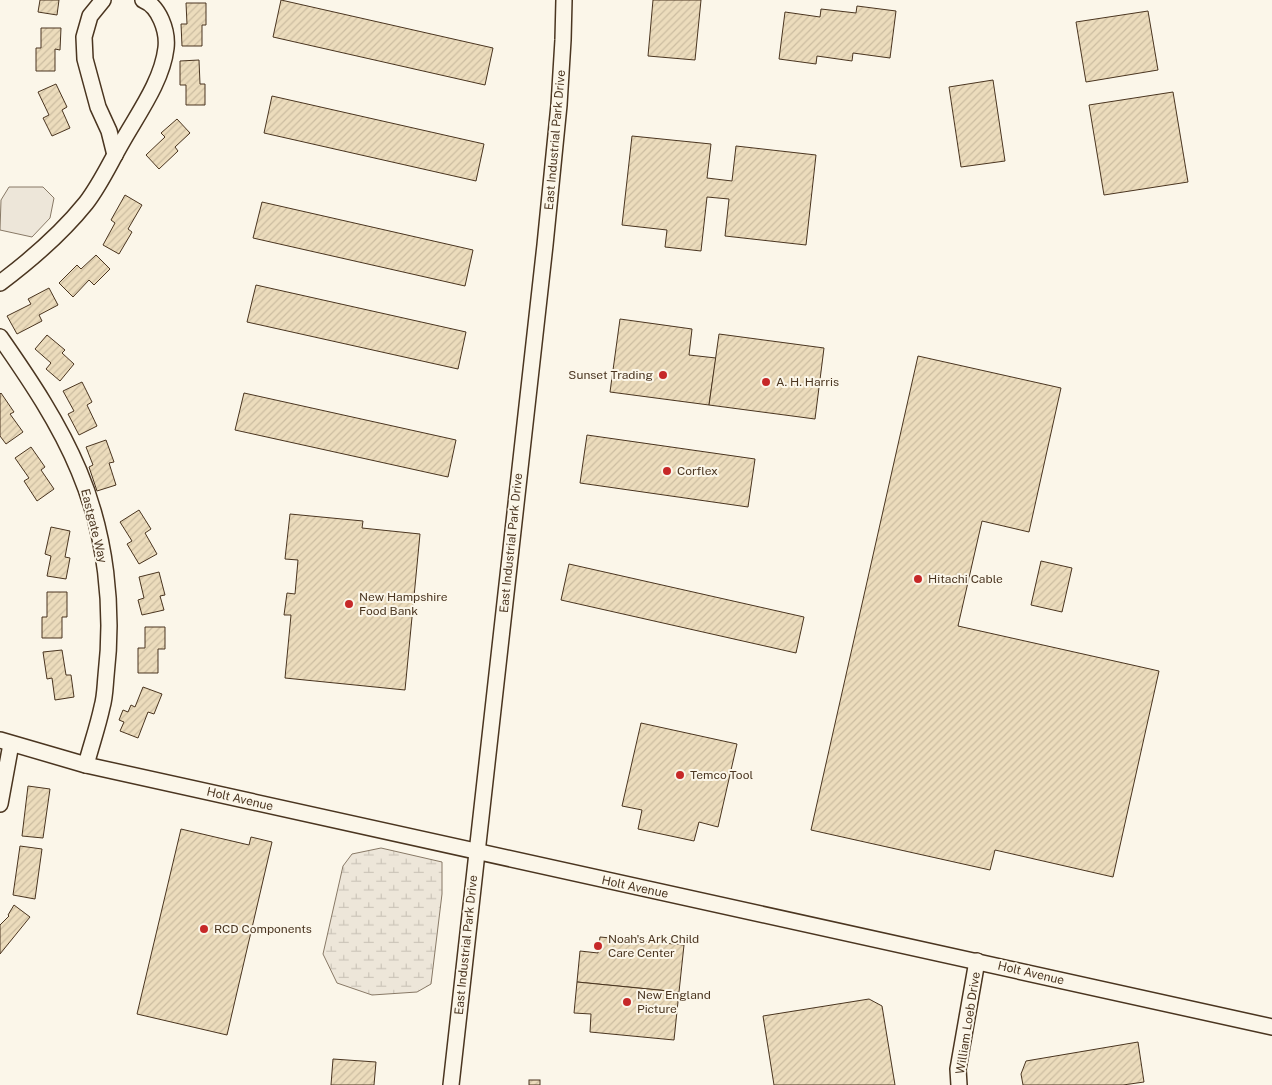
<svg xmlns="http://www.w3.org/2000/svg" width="1272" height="1085" font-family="'Public Sans',sans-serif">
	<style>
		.green { fill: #ede6d9; stroke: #887966 }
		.wetland { fill: url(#wetland-marsh); stroke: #887966 }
		.building { fill: url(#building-hatch); stroke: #4a3520 }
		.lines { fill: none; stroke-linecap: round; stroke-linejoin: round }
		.minor-casing { stroke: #4a3520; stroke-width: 18 }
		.minor { stroke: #fbf6e9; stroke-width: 15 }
		.poi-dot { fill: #c62828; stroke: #fbf6e9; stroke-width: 2 }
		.labels { text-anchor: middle; stroke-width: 4; stroke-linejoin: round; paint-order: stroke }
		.street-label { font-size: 12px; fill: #4a3520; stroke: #fbf6e9 }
		.poi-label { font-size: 12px; fill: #4a3520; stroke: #fbf6e9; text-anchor: start }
	</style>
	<defs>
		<pattern id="wetland-marsh" width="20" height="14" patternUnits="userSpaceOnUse" patternTransform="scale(1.25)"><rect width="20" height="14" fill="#ede6d9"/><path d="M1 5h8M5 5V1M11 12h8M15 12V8" fill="none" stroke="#cdc6ba"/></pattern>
		<pattern id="building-hatch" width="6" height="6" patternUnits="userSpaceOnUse" patternTransform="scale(1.25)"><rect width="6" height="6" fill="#ecdcbc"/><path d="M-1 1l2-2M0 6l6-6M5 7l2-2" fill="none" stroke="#ccbda1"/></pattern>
	</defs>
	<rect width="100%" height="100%" fill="#fbf6e9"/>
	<polygon class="green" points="9,187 43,187 54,198 50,218 32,237 0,230 1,200"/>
	<polygon class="wetland" points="381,848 442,862 442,894 431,984 417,992 372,995 337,983 323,954 343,866 352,854"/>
	<g class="building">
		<polygon points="40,0 59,0 57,15 38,12"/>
		<polygon points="281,0 493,48 485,85 273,37"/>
		<polygon points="653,0 701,0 695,60 648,56"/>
		<polygon points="186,3 206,3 206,25 202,25 202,46 182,46 181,24 187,24"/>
		<polygon points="857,6 896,11 890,58 853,53 852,61 817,56 816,64 779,59 785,12 820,17 821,9 856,13"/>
		<polygon points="1148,11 1158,70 1086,82 1076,22"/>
		<polygon points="41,28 61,28 60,50 55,49 55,71 36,71 36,48 41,48"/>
		<polygon points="199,60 200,84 205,84 205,105 186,105 186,85 180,85 180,61"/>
		<polygon points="993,80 1005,161 961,167 949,87"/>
		<polygon points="56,84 67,107 62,110 70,128 52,136 43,118 49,115 38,92"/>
		<polygon points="1173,92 1188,182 1104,195 1089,105"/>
		<polygon points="272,96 484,144 476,181 264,133"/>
		<polygon points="177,119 190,133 175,147 178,151 159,169 146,155 165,137 161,133"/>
		<polygon points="632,136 711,144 707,178 732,181 736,146 816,155 806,245 725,236 729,199 707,197 701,251 665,247 667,230 622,225"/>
		<polygon points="125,195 142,205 128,229 132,232 119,254 103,245 115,223 111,220"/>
		<polygon points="262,202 473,250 465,286 253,238"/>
		<polygon points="96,255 110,269 94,285 89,280 73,297 59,283 77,265 81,269"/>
		<polygon points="256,285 466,332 458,369 247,322"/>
		<polygon points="49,288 58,305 39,315 42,321 17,334 7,316 31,304 28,299"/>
		<polygon points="620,319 692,329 689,355 716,358 709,405 610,392"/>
		<polygon points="719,334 824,348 815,419 709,405"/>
		<polygon points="47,335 65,350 62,353 74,364 60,381 46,369 51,363 35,349"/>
		<polygon points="918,356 1061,388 1029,532 982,521 958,626 1159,671 1113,877 995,850 990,870 811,830"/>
		<polygon points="82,382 92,402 87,405 97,426 79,435 68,414 74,411 63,391"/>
		<polygon points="1,393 14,412 10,414 23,432 6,444 0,436 0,394"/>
		<polygon points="244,393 456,440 448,477 235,430"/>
		<polygon points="587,435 755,459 748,507 580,483"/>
		<polygon points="106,440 114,462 109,463 116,485 97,491 89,467 93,465 86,447"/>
		<polygon points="31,447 45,467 41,470 54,489 37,501 24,481 29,478 15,458"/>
		<polygon points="139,510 151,529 145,533 157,554 139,564 127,544 132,541 120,522"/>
		<polygon points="290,514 363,521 362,528 420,534 405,690 285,678 291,615 284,615 287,593 295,594 298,560 285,559"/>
		<polygon points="51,527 70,531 65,557 70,558 66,579 47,576 51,556 45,554"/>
		<polygon points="1041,561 1072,568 1062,612 1031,605"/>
		<polygon points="569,564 804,617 796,653 561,600"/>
		<polygon points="159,572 165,595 160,596 164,610 142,615 138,600 144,598 139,577"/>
		<polygon points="47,592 67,592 67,617 62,617 62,638 42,638 42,617 47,617"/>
		<polygon points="145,627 165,627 165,649 158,649 158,673 138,673 138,648 145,648"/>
		<polygon points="62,650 66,675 71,675 74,697 55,700 52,678 47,679 43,652"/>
		<polygon points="143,687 162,694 154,714 148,712 138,738 120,731 124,722 119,720 123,710 128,712 131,705 135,707"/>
		<polygon points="641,723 737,744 718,827 699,822 694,841 638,829 642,810 622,806"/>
		<polygon points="28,786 50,789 43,838 22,836"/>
		<polygon points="181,829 249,845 251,837 272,842 227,1035 137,1014"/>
		<polygon points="20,846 42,849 35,899 13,895"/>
		<polygon points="14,905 30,917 0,954 0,925 9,916 8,915"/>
		<polygon points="600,937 684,945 679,992 577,982 580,951 598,953"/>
		<polygon points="577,982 679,992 674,1040 590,1032 591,1014 574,1013"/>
		<polygon points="869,999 882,1006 895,1085 774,1085 763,1016"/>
		<polygon points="1138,1042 1144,1082 1123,1085 1023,1085 1021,1074 1026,1061"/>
		<polygon points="333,1059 376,1062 374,1085 331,1085"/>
		<rect x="529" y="1080" width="11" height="5"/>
	</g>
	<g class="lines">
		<g class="minor-casing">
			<g id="minor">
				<polyline points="103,0 90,16 84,37 85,59 98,107 109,131 115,155"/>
				<path d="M 0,283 C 32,259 61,234 86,203 C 100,185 110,163 121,144 C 137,115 162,82 166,48 C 168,31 159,6 143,0"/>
				<path d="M 0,337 C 30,380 59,423 79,471 C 106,535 114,608 106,676 C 105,686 105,697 102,707 C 98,726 91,746 86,765"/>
				<polyline points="0,740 86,765 1272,1027"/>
				<polyline points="0,804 11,744"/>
				<polyline points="451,1085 545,245 559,105 563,40 564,0"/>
				<polyline points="959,1085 958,1069 977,961"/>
			</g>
		</g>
		<use href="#minor" class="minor"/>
	</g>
	<g class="poi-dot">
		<circle cx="663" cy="375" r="5"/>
		<circle cx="766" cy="382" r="5"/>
		<circle cx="667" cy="471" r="5"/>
		<circle cx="918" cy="579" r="5"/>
		<circle cx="349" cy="604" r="5"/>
		<circle cx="680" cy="775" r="5"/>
		<circle cx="204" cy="929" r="5"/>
		<circle cx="598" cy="946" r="5"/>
		<circle cx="627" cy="1002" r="5"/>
	</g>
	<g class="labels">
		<g class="street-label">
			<text transform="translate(555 140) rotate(-85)" y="4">East Industrial Park Drive</text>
			<text transform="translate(94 526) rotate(76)" y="4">Eastgate Way</text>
			<text transform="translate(511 543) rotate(-84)" y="4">East Industrial Park Drive</text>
			<text transform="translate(240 799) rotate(13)" y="4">Holt Avenue</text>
			<text transform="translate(635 887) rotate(12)" y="4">Holt Avenue</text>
			<text transform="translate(466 945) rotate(-84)" y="4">East Industrial Park Drive</text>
			<text transform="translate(1031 973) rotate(13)" y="4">Holt Avenue</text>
			<text transform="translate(968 1023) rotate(-81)" y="4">William Loeb Drive</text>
		</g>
		<g class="poi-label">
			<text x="653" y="379" text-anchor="end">Sunset Trading</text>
			<text x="776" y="386">A. H. Harris</text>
			<text x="677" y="475">Corflex</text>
			<text x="928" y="583">Hitachi Cable</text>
			<text x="359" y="601">New Hampshire<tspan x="359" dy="14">Food Bank</tspan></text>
			<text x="690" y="779">Temco Tool</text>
			<text x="214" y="933">RCD Components</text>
			<text x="608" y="943">Noah's Ark Child<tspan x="608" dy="14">Care Center</tspan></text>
			<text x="637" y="999">New England<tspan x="637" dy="14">Picture</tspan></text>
		</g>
	</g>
</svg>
